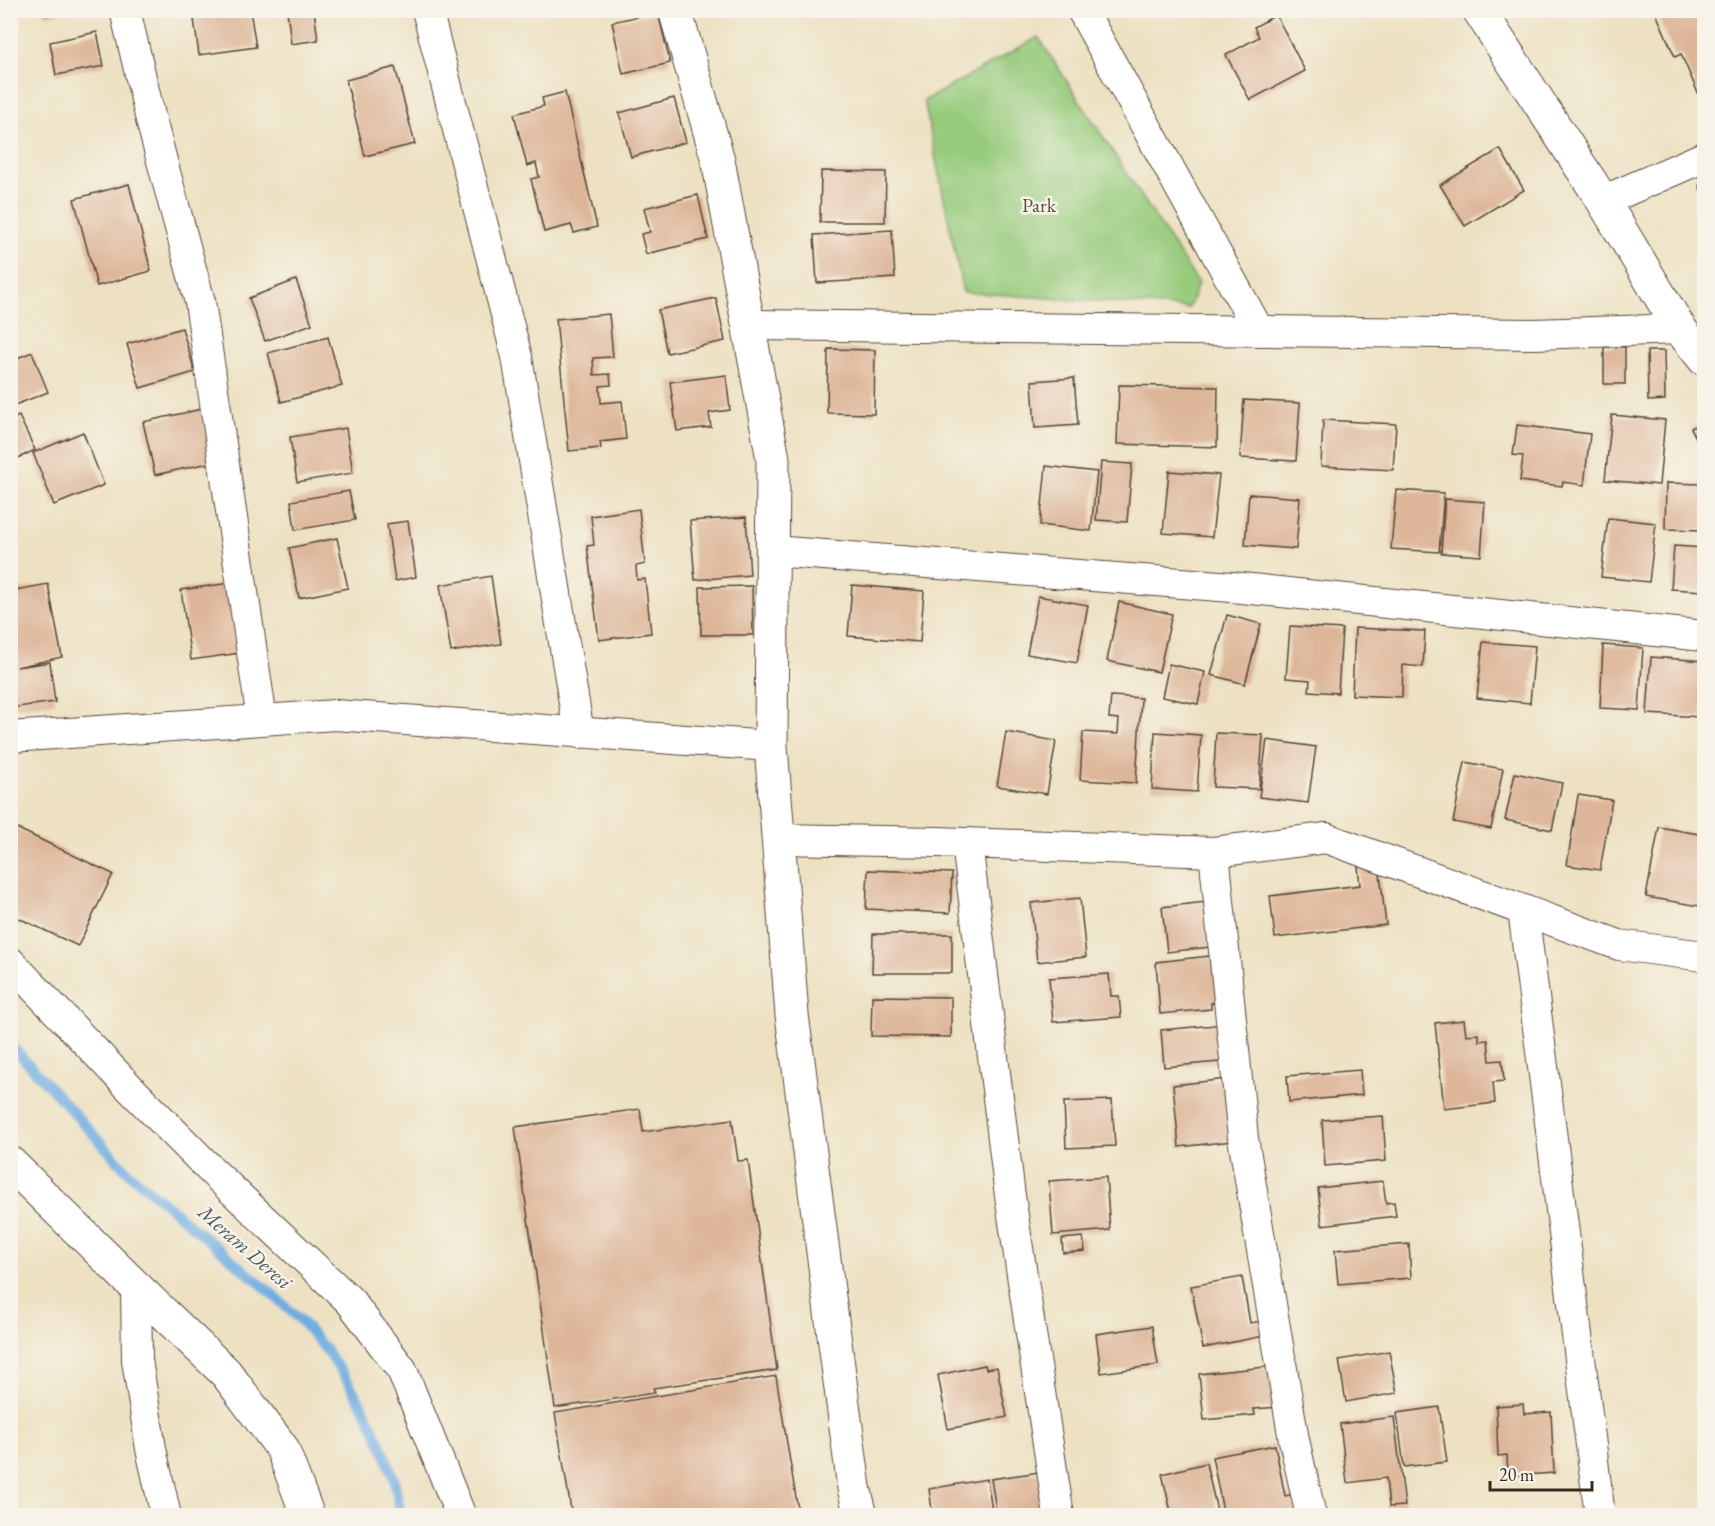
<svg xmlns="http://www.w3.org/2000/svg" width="1715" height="1526" font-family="'EB Garamond',serif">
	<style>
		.green { fill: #96cb7c; stroke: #687a4d; stroke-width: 1.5 }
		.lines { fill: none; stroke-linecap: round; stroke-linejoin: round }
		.stream { stroke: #70ade2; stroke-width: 10 }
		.building { fill: #ddb699 }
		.minor-casing { stroke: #564537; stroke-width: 32 }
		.tertiary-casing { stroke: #564537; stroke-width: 35 }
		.minor { stroke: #fff; stroke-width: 30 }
		.tertiary { stroke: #fff; stroke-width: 33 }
		.labels { text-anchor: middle; stroke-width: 5; stroke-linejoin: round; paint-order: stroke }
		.park-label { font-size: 20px; fill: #525236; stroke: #f7f3e8 }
		.water-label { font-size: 21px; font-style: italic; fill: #4e5863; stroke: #f7f3e8 }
	</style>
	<rect width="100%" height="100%" fill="#f7f3e8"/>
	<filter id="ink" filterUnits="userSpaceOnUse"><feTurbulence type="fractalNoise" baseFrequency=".0167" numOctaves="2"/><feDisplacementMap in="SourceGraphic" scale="12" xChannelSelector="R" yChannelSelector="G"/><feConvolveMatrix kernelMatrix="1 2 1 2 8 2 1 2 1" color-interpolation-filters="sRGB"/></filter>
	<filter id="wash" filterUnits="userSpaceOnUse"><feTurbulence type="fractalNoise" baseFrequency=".008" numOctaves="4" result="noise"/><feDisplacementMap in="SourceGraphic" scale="24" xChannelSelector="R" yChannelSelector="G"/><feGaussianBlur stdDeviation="1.35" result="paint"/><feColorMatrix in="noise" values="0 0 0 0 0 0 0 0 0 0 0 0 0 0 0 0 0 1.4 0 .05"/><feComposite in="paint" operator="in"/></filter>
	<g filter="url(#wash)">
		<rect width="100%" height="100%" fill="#ede1c2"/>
		<polygon class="green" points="1038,37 1198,283 1189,308 963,292 924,101"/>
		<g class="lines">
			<polyline class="stream" points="10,1044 129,1173 270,1292 300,1320 326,1350 349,1383 367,1414 382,1446 394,1479 401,1516"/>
		</g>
		<g id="blocks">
			<g class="building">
				<polygon points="44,10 64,10 64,12 45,15"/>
				<polygon points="250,10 256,47 199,55 194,19"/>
				<polygon points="287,10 314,10 318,40 291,44"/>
				<polygon points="1662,10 1704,10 1704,91 1698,93 1681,54 1675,57 1656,13"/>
				<polygon points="658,12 670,63 623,74 612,22"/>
				<polygon points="1276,15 1305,71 1250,100 1226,55 1259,37 1254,27"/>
				<polygon points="97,32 104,66 56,75 50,42"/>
				<polygon points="395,67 415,144 365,156 346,80"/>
				<polygon points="565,92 597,227 574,233 571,225 544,232 531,179 539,177 536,163 527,166 514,114 544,106 542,98"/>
				<polygon points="674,98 686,142 631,157 619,113"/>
				<polygon points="1500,149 1524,190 1465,226 1440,185"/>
				<polygon points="821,171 886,172 885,222 820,222"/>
				<polygon points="1704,182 1704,198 1699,185"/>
				<polygon points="129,184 151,271 97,286 74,199"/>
				<polygon points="698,195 708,239 646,254 641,234 650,232 644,208"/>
				<polygon points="892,230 895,278 817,283 814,235"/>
				<polygon points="296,280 312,324 265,341 249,298"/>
				<polygon points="716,298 725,341 667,353 658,310"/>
				<polygon points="609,314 613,357 593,358 594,375 610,374 611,385 600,386 601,403 622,401 626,439 600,442 601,448 569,451 556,319"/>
				<polygon points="182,328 195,372 140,388 127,344"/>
				<polygon points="328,337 342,386 281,402 268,353"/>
				<rect x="1604" y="347" width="21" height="37"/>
				<polygon points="828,349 875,350 874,414 827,413"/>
				<polygon points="1647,351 1664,351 1665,400 1648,401"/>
				<polygon points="32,352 48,392 10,407 10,361"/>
				<polygon points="726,375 730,410 709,413 711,427 677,431 670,382"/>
				<polygon points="1074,378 1078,425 1035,428 1032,381"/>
				<polygon points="1119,385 1218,387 1217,447 1117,444"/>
				<polygon points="1244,400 1300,403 1296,461 1240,458"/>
				<polygon points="202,409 213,462 155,475 143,422"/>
				<polygon points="1612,415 1665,420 1659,485 1605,480"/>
				<polygon points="19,416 35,450 10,462 10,420"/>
				<polygon points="1323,420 1396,424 1393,470 1321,466"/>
				<polygon points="1704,421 1704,453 1691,428"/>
				<polygon points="1517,425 1590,434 1584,485 1563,482 1562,486 1520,481 1523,456 1513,455"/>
				<polygon points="346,428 353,473 297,482 290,437"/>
				<polygon points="83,432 104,485 54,505 33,453"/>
				<polygon points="1101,462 1132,464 1127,522 1096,520"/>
				<polygon points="1046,466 1097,472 1091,531 1040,525"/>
				<polygon points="1169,471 1219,475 1212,537 1163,533"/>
				<polygon points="1666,483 1704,484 1704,530 1665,529"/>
				<polygon points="1396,490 1444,493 1439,552 1391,549"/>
				<polygon points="349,491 355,520 295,530 291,501"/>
				<polygon points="1249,494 1300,498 1296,549 1245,545"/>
				<polygon points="1445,499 1485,502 1481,556 1441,553"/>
				<polygon points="639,509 645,564 636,566 637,580 645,579 651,633 599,640 587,546 594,545 591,516"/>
				<polygon points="746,517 750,575 695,580 690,521"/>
				<polygon points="1608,518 1656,523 1649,582 1601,577"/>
				<polygon points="408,521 416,577 395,581 387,524"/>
				<polygon points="337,538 348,588 299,598 289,548"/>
				<polygon points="1674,546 1704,548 1704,591 1671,589"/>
				<polygon points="491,576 501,644 451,652 440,585"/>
				<polygon points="237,582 247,652 191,660 181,590"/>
				<polygon points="48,584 62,657 17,667 50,662 55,702 10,708 10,591"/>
				<polygon points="852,585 924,591 920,642 848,636"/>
				<polygon points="752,586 753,635 701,635 700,587"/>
				<polygon points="1038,596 1088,605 1077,663 1027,654"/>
				<polygon points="1119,602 1172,614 1159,672 1107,661"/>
				<polygon points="1227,615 1261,624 1245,684 1211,675"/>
				<polygon points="1290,626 1342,629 1338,693 1309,691 1310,680 1286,678"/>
				<polygon points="1355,628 1425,631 1423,667 1403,665 1402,697 1352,695"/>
				<polygon points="1483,642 1535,646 1530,703 1477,698"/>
				<polygon points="1603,645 1643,648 1639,710 1600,708"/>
				<polygon points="1651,657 1704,661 1702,717 1647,714"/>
				<polygon points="1169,664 1205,672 1198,704 1162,697"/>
				<polygon points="1111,696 1141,698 1136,783 1080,780 1083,732 1118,734 1119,719 1109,718"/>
				<polygon points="1006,732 1056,741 1047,794 997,786"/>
				<polygon points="1155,732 1201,735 1197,792 1152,789"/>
				<polygon points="1216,733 1263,735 1259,789 1213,787"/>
				<polygon points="1267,740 1316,747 1308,803 1259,797"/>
				<polygon points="1465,762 1503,769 1491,829 1453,822"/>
				<polygon points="1515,773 1562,783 1552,830 1505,820"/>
				<polygon points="1578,795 1612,800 1600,870 1567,865"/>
				<polygon points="10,825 113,874 78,946 10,914"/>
				<polygon points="1659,827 1704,835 1704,876 1699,906 1646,897"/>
				<polygon points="1379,865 1386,925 1275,938 1270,896 1360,885 1358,867"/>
				<polygon points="868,870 952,873 950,913 866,909"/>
				<polygon points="1080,898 1086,957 1037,962 1031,903"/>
				<polygon points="1215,901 1219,946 1167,952 1162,907"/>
				<polygon points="873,934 952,934 952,973 872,973"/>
				<polygon points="1218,955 1228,1001 1211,1003 1211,1009 1160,1014 1156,962"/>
				<polygon points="1109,974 1111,996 1119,996 1121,1017 1053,1022 1049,978"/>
				<polygon points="872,996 951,997 951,1037 871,1036"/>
				<polygon points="1464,1020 1466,1035 1479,1034 1479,1041 1488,1040 1490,1061 1502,1060 1504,1081 1493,1082 1495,1103 1444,1109 1435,1023"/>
				<polygon points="1226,1024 1230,1061 1164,1067 1161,1030"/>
				<polygon points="1360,1070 1362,1095 1289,1102 1287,1076"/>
				<polygon points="1236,1078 1242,1140 1179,1147 1173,1085"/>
				<polygon points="1112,1100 1115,1146 1066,1148 1064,1102"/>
				<polygon points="640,1109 643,1132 732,1119 738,1161 748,1160 777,1370 653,1388 655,1393 555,1408 515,1127"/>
				<polygon points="1383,1116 1386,1161 1325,1166 1322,1120"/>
				<polygon points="1106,1177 1110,1230 1053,1235 1049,1181"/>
				<polygon points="1383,1181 1386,1203 1394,1202 1396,1216 1322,1225 1318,1188"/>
				<polygon points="1083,1237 1085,1251 1063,1253 1062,1239"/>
				<polygon points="1409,1244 1411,1278 1338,1284 1335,1250"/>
				<polygon points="1242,1277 1250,1323 1262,1321 1264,1336 1203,1348 1191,1286"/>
				<polygon points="1152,1326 1158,1365 1101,1373 1096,1334"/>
				<polygon points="1389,1351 1397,1393 1346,1402 1339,1360"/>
				<polygon points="985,1365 986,1369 997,1367 1007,1417 948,1429 938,1375"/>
				<polygon points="1275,1366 1280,1407 1254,1409 1255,1415 1204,1420 1199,1374"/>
				<polygon points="776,1376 799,1516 572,1516 555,1413"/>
				<polygon points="1523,1404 1524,1414 1551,1412 1554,1473 1508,1476 1507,1455 1498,1456 1496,1406"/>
				<polygon points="1439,1407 1447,1462 1404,1467 1397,1413"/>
				<polygon points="1394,1417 1405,1506 1389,1507 1386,1478 1347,1483 1340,1424"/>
				<polygon points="1275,1445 1285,1496 1296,1494 1300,1512 1283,1516 1224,1516 1212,1457"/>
				<polygon points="1206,1463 1218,1515 1172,1516 1162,1474"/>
				<polygon points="1039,1472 1046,1516 997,1516 991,1479"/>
				<polygon points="987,1479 993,1516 933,1516 929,1489"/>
				<polygon points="1153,1510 1154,1516 1133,1516 1133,1515"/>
			</g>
		</g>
	</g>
	<g filter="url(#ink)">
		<use href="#blocks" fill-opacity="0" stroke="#564537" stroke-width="1.5"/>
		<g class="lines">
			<g class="minor-casing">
				<g id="minor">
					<polyline points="125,10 151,120 200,302 262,720"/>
					<polyline points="427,10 517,357 579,733"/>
					<polyline points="1082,10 1259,331"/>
					<polyline points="1603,201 1704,157"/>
					<polyline points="749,325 1534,334 1680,329"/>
					<polyline points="773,551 1232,587 1704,636"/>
					<polyline points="10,737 335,715 771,746"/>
					<polyline points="779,839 937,842 1214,852 1326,838 1619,945 1704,956"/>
					<polyline points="967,843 1010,1196 1059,1516"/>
					<polyline points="1214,852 1243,1138 1294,1440 1311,1516"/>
					<polyline points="1523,910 1600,1516"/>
					<polyline points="10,962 125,1083 213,1172 350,1301 402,1370 461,1516"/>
					<polyline points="136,1287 137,1360 151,1449 166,1516"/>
				</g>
			</g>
			<g class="tertiary-casing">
				<g id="tertiary">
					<polyline points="675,10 718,160 773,459 771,746 792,1015 854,1488 861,1516"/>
					<polyline points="1479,10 1603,201 1680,329 1704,359"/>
					<polyline points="10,1163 136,1287 226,1373 282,1448 308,1516"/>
				</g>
			</g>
			<use href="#minor" class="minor"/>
			<use href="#tertiary" class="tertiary"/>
		</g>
	</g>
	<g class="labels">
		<g class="park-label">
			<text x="1039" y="212">Park</text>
		</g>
		<g class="water-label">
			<text transform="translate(245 1247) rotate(41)" y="7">Meram Deresi</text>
		</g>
	</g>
	<rect width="1715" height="1526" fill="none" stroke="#f7f3e8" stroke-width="36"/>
	<path d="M1490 1481v9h102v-9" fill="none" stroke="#3b2a1e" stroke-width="3"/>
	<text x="1499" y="1481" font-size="18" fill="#3b2a1e" stroke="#f7f3e8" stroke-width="4.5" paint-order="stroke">20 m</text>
</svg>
